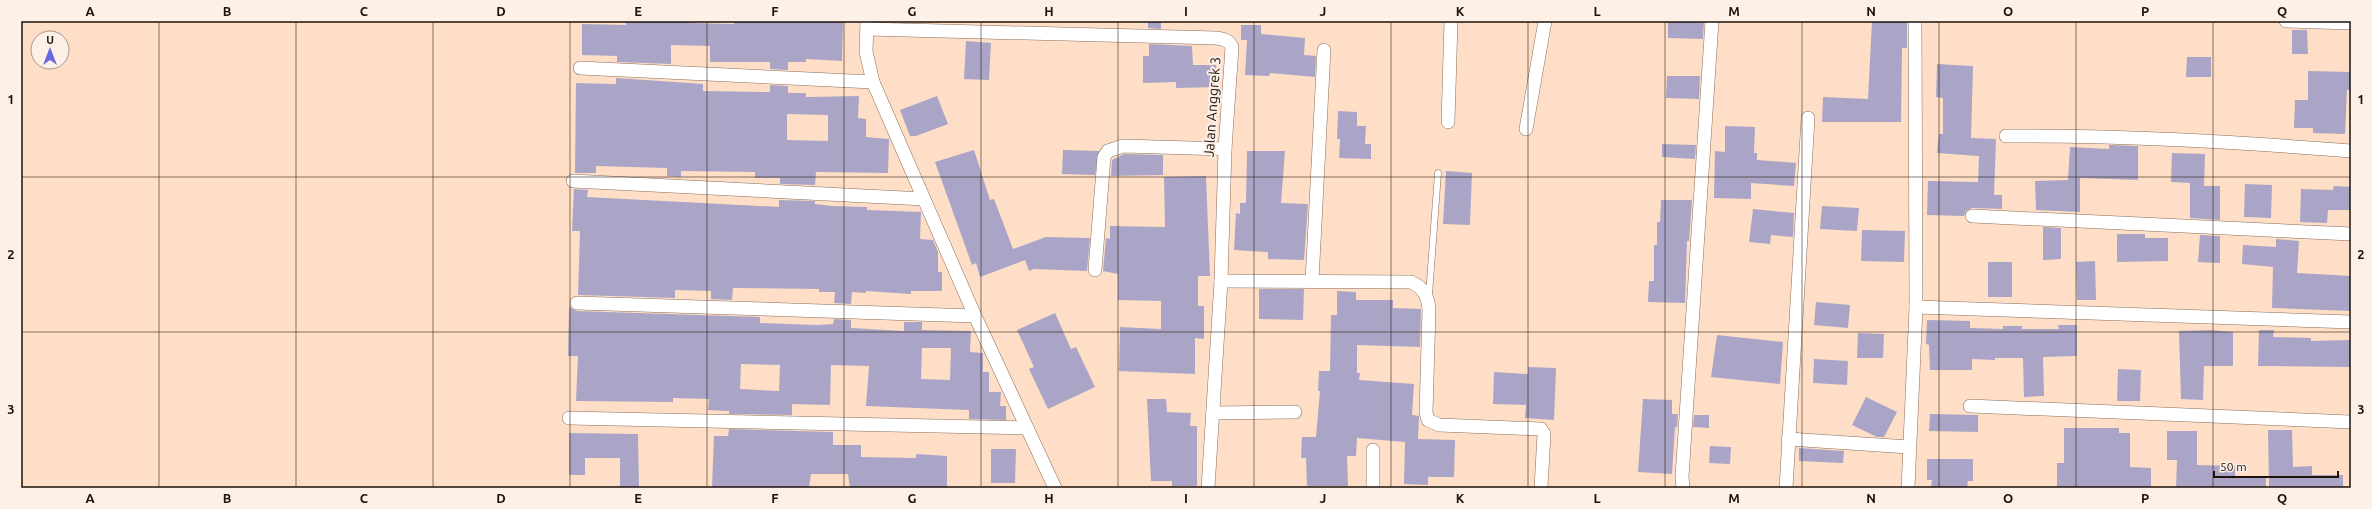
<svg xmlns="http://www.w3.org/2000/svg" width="2372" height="509" font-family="Ubuntu,sans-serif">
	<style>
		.building { fill: #aaa5c6; fill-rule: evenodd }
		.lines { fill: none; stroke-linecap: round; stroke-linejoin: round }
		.lane-casing { stroke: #8a6e59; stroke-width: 7 }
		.street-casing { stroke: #8a6e59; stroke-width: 14 }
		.lane { stroke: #fff; stroke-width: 6 }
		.street { stroke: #fff; stroke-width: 13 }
		.grid { fill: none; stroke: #1d120a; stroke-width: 1; stroke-opacity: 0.55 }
		.labels { text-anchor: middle; stroke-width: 4; stroke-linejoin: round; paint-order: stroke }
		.street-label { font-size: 14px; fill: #1d120a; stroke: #fdf0e6 }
		.neatline { fill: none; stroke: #1d120a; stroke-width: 1.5 }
		.grid-label { font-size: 13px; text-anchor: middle; font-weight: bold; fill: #1d120a }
	</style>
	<rect width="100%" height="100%" fill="#ffdec7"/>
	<g class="building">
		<polygon points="626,21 694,21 694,23 734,24 734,21 843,22 842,61 806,59 806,62 788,62 788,70 770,69 770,62 710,62 710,46 671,45 671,64 617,62 617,56 582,55 582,24 626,25"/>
		<polygon points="1148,21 1161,21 1161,29 1148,28"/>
		<polygon points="1668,21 1704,21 1703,39 1668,38"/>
		<polygon points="1872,21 1907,21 1907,48 1902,48 1901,122 1822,122 1823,97 1868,99"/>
		<polygon points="1241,25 1261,25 1261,34 1305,38 1304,55 1316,56 1315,77 1270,73 1269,76 1245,75 1247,40 1241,40"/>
		<polygon points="2292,30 2307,30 2308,54 2292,54"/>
		<polygon points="966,41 991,43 989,80 964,79"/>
		<polygon points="1149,44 1192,46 1193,65 1216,65 1217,87 1176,88 1176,82 1143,83 1143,56 1149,56"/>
		<polygon points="2187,57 2211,57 2211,77 2186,77"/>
		<polygon points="1937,64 1973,66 1971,138 1996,139 1994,195 2002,195 2002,209 1972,208 1966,211 1964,216 1927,215 1928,181 1978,182 1979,156 1937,153 1939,134 1943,134 1943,98 1936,97"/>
		<polygon points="2308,71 2351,72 2351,90 2347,90 2345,134 2313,133 2313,128 2294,128 2295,100 2308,100"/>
		<polygon points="1667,76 1700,76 1699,99 1666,98"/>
		<path d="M 616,78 L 703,84 L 703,91 L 770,92 L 770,85 L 788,86 L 788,93 L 806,93 L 806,97 L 859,96 L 858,118 L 866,119 L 866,137 L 889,139 L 888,173 L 816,172 L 815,185 L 780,184 L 780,178 L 755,178 L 755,172 L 681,171 L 681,177 L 667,176 L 667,168 L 596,166 L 596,173 L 575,173 L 576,83 L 616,84 ZM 787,114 L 828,115 L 828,141 L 787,140 Z"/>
		<polygon points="937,96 948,124 916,136 910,136 900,110"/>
		<polygon points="1338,111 1357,112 1357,126 1366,126 1365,144 1371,144 1371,159 1339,158 1340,139 1337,139"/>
		<polygon points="1725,126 1755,127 1754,153 1757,153 1757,160 1796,163 1794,186 1751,183 1751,199 1714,198 1715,151 1725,152"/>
		<polygon points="1662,144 1696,145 1695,159 1662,157"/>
		<polygon points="2109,145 2138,146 2138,180 2080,178 2080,212 2036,210 2035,181 2068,180 2070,147 2109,149"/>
		<polygon points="974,150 990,200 994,199 1013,249 1046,237 1090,238 1087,271 1034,269 1029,271 1025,260 980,277 976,263 972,265 935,162"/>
		<polygon points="1063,150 1099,151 1095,175 1062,174"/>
		<polygon points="1247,151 1285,151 1281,203 1308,204 1304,260 1268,259 1268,252 1234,250 1236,213 1240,214 1240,203 1246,203"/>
		<polygon points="2172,153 2205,154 2204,186 2220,186 2220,220 2190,218 2190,183 2171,182"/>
		<polygon points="1124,154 1163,155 1163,175 1111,176 1112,160"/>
		<polygon points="1446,171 1472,173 1470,225 1443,224"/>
		<polygon points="1206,176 1210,276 1198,276 1198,306 1204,306 1204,339 1195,338 1195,374 1119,371 1120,327 1161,329 1161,301 1118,300 1118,274 1103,271 1106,238 1110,239 1110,226 1165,227 1164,177"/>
		<polygon points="2245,184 2272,185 2271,218 2244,217"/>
		<polygon points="2334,186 2351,187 2351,210 2328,210 2327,223 2300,222 2301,189 2333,190"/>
		<polygon points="574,189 588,190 587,197 779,207 779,200 815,201 815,204 832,206 867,207 867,210 921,212 920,239 933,240 938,252 938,272 942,272 942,291 911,291 911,294 866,291 866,293 852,292 851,304 834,303 835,292 819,292 819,289 733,288 732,300 711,299 711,291 675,290 675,298 578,295 580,231 572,231"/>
		<polygon points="1661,200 1692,200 1689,241 1687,241 1685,303 1648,302 1649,281 1654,281 1654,245 1657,245 1657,222 1660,222"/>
		<polygon points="1822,206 1859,208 1857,231 1820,229"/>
		<polygon points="1753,209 1794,213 1793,237 1771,235 1770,244 1749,242"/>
		<polygon points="2043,227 2061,228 2061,259 2043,260"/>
		<polygon points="1862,230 1905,231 1904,262 1861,261"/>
		<polygon points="2117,234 2145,234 2145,238 2168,238 2168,261 2117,262"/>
		<polygon points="2200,235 2220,236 2220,263 2198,262"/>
		<polygon points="2276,239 2299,241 2297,273 2351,276 2351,311 2272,308 2273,267 2242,264 2243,245 2276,247"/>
		<polygon points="2095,261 2096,300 2077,300 2076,262"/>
		<rect x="1988" y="262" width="24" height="35"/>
		<polygon points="1259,289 1304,289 1303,320 1259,319"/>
		<polygon points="1337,291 1356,292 1356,300 1393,300 1393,308 1421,309 1420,347 1357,345 1357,373 1360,373 1359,380 1414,384 1412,415 1419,416 1418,439 1455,440 1454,477 1428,477 1428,485 1404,484 1405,442 1357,438 1356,456 1347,456 1348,486 1307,486 1306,458 1301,458 1302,437 1316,437 1320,391 1318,391 1319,371 1330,371 1331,315 1337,315"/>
		<polygon points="1816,302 1850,305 1848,328 1814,325"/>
		<path d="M 569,307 L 577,311 L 760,317 L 760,323 L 817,325 L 833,324 L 834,319 L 851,320 L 851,328 L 904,331 L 904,322 L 922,322 L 922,330 L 971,331 L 970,352 L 983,353 L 983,372 L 989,372 L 989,392 L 1001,392 L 1000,406 L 1006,406 L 1006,420 L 969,419 L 969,410 L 866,406 L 869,366 L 831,365 L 830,405 L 792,404 L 792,415 L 729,414 L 729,411 L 708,410 L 709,399 L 673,398 L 673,402 L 576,401 L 578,356 L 568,356 ZM 922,348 L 951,348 L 950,380 L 921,379 ZM 741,364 L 780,365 L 779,391 L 740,389 Z"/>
		<polygon points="1055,313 1071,349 1076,347 1095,387 1048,409 1029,369 1034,367 1017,330"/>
		<polygon points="1927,320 1970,321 1970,328 2003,329 2003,326 2022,326 2022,329 2059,329 2058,325 2077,325 2077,356 2043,357 2044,396 2024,397 2023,358 1995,358 1995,360 1972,359 1972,370 1930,370 1929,345 1926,344"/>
		<polygon points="2210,330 2233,332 2233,366 2204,366 2203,400 2181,399 2179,331"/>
		<polygon points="2259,330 2274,330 2273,337 2311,338 2311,341 2351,340 2351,367 2258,366"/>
		<polygon points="1858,333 1884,334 1883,358 1857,358"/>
		<polygon points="1717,335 1783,342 1780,384 1711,377"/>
		<polygon points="1814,359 1848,361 1847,385 1813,383"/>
		<polygon points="1528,367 1556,368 1554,420 1525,418 1526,405 1493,404 1494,372 1528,374"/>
		<polygon points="2118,369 2141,370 2140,401 2117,401"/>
		<polygon points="1866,397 1897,412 1884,437 1877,437 1852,425"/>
		<polygon points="1147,399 1166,399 1167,412 1191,413 1190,426 1197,426 1197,486 1172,486 1172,481 1151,481"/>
		<polygon points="1643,399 1672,400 1672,414 1678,414 1677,427 1675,427 1672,474 1638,472"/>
		<polygon points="1930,414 1978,415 1978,432 1929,431"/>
		<polygon points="1694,415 1709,415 1709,428 1693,427"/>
		<polygon points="2064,428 2119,428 2119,433 2130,433 2130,467 2151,468 2151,488 2057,488 2057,463 2064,463"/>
		<polygon points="729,429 833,432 833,445 861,445 861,457 916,458 916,454 947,456 947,488 850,488 848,474 811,474 809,488 712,488 714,436 728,436"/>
		<polygon points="2268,430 2292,430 2293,467 2312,466 2312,475 2343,475 2343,488 2269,488"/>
		<polygon points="2167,431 2197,431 2197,465 2235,466 2235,476 2266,477 2266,488 2176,488 2177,460 2167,460"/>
		<polygon points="569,433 638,434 639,488 620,488 620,458 585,458 585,475 569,475"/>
		<polygon points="1710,446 1731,447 1730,464 1709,463"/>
		<polygon points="1799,448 1844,451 1843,463 1799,461"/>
		<polygon points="991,449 1016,449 1015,483 991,483"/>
		<polygon points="1927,459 1973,459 1973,481 1968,481 1967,488 1931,488 1932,480 1927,480"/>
	</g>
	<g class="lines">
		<g class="lane-casing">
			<polyline id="lane" points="1429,295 1438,173"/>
		</g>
		<g class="street-casing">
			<g id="street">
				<polyline points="867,21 866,52 873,82 975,316 1055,488"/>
				<polyline points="2286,21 2351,23"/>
				<path d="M 867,29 L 1216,38 C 1223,39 1229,40 1232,47 L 1225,149 L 1221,281 L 1208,488"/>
				<polyline points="580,68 873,82"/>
				<polyline points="1448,122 1451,21"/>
				<polyline points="1526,129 1545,21"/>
				<path d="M 2006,136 C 2122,135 2235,142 2351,151"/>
				<polyline points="573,181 924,199"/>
				<polyline points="1972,216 2351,234"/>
				<polyline points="1095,270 1104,157 1108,151 1123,146 1225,149"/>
				<path d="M 1221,281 L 1411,282 C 1424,288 1428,296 1429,310 L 1426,412 L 1428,420 L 1439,425 L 1541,429 L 1544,434 L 1541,488"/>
				<polyline points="1312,281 1324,50"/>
				<polyline points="577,303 975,316"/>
				<polyline points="1916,307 2351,322"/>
				<polyline points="1970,406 2351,422"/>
				<polyline points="1213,413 1295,412"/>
				<polyline points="569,418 1026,428"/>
				<polyline points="1788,439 1909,447"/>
				<polyline points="1373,450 1373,488"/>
				<polyline points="1683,488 1682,477 1712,21"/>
				<polyline points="1786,488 1808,118"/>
				<polyline points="1908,488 1916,307 1915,21"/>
			</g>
		</g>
		<use href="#lane" class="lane"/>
		<use href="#street" class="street"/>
	</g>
	<path class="grid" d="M 159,21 L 159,488M 296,21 L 296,488M 433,21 L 433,488M 570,21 L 570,488M 707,21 L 707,488M 844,21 L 844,488M 981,21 L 981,488M 1118,21 L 1118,488M 1254,21 L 1254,488M 1391,21 L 1391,488M 1528,21 L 1528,488M 1665,21 L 1665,488M 1802,21 L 1802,488M 1939,21 L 1939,488M 2076,21 L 2076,488M 2213,21 L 2213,488M 21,177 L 2351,177M 21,332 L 2351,332"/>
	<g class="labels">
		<g class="street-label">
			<text transform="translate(1212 107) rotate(-86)" y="5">Jalan Anggrek 3</text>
		</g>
	</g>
	<rect width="2372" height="509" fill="none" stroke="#fdf0e6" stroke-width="44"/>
	<g transform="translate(50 50)"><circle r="19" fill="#fdf0e6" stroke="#a3978e"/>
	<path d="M0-3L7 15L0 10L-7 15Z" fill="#6a66e0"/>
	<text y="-6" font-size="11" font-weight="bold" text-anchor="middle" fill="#1d120a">U</text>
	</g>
	<path d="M2214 471v6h124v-6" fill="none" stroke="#1d120a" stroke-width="2"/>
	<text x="2220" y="471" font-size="12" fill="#1d120a" stroke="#fdf0e6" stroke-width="3" paint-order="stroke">50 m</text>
	<rect x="22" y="22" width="2328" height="465" class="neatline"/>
	<g class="grid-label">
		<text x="90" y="16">A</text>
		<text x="227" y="16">B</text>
		<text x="364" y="16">C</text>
		<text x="501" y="16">D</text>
		<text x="638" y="16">E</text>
		<text x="775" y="16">F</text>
		<text x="912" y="16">G</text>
		<text x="1049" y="16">H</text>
		<text x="1186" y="16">I</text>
		<text x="1323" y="16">J</text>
		<text x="1460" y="16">K</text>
		<text x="1597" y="16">L</text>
		<text x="1734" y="16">M</text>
		<text x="1871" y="16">N</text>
		<text x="2008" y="16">O</text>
		<text x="2145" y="16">P</text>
		<text x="2282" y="16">Q</text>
		<text x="11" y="104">1</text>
		<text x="2361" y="104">1</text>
		<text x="11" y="259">2</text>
		<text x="2361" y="259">2</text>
		<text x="11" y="414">3</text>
		<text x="2361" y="414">3</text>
		<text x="90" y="503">A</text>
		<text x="227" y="503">B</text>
		<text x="364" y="503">C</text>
		<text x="501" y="503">D</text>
		<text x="638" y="503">E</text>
		<text x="775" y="503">F</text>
		<text x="912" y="503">G</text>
		<text x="1049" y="503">H</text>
		<text x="1186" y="503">I</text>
		<text x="1323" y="503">J</text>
		<text x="1460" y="503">K</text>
		<text x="1597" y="503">L</text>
		<text x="1734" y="503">M</text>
		<text x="1871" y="503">N</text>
		<text x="2008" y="503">O</text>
		<text x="2145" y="503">P</text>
		<text x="2282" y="503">Q</text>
	</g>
</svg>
